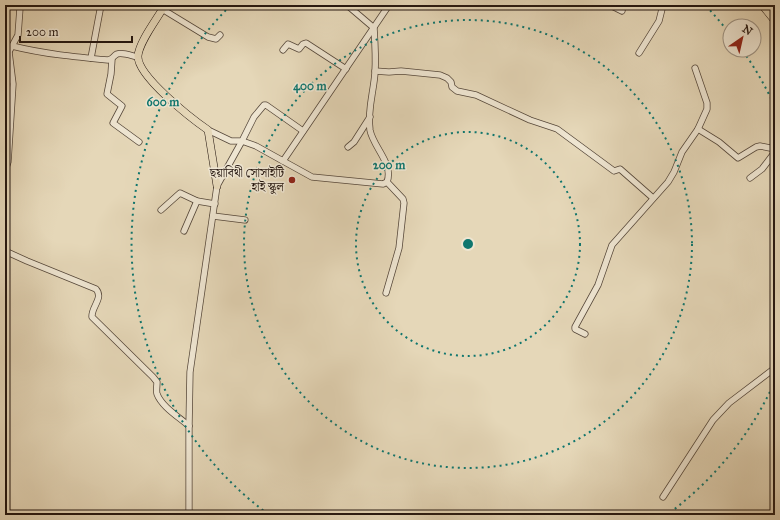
<svg xmlns="http://www.w3.org/2000/svg" width="780" height="520" font-family="'IM FELL Great Primer','Noto Serif Bengali',serif">
	<style>
		.lines { fill: none; stroke-linecap: round; stroke-linejoin: round }
		.minor-casing { stroke: #55473a; stroke-width: 7 }
		.major-casing { stroke: #251710; stroke-width: 8 }
		.minor { stroke: #eee5d1; stroke-width: 5.5 }
		.major { stroke: #e5d7b8; stroke-width: 7 }
		.ring { fill: none; stroke: #0f766e; stroke-width: 2; stroke-dasharray: 2 4 }
		.poi-dot { fill: #8f2418; stroke: #eee5d1; stroke-width: 1.5 }
		.labels { text-anchor: middle; stroke-width: 3; stroke-linejoin: round; paint-order: stroke }
		.poi-label { font-size: 12px; fill: #251710; stroke: #eee5d1; text-anchor: end }
		.centre { fill: #0f766e; stroke: #eee5d1; stroke-width: 2 }
		.ring-label { font-size: 12px; text-anchor: middle; font-weight: bold; fill: #0f766e; stroke: #eee5d1; stroke-width: 3; stroke-linejoin: round; paint-order: stroke }
	</style>
	<rect width="100%" height="100%" fill="#e5d7b8"/>
	<filter id="stains"><feTurbulence type="fractalNoise" baseFrequency=".005" numOctaves="4"/><feColorMatrix values="0 0 0 0 .2 0 0 0 0 .09 0 0 0 0 .02 0 0 0 .5 -.17"/></filter>
	<radialGradient id="worn" r=".72"><stop offset=".6" stop-color="#630" stop-opacity="0"/><stop offset="1" stop-color="#630" stop-opacity=".3"/></radialGradient>
	<g class="lines">
		<g class="minor-casing">
			<g id="minor">
				<polyline points="610,5 622,11"/>
				<polyline points="162,9 208,37 216,39 220,35"/>
				<path d="M 12,46 C 44,54 76,57 108,60 C 113,59 113,56 117,54 C 123,52 132,56 138,57"/>
				<polyline points="283,50 288,44 299,49 303,44 306,43 346,69"/>
				<polyline points="639,53 659,21 663,5"/>
				<polyline points="91,58 101,5"/>
				<polyline points="5,59 18,35 20,8 21,5"/>
				<polyline points="112,59 111,74 107,94 122,106 113,123 139,142"/>
				<polyline points="375,71 389,72 401,71 440,75 447,78 451,82 452,87 457,91 476,95 530,120 557,129 614,171 620,169 653,198"/>
				<polyline points="698,129 719,142 738,158 756,147 760,146 775,149"/>
				<polyline points="208,130 231,141 242,141 254,117 264,105 266,105 303,131"/>
				<polyline points="348,147 354,142 370,117"/>
				<path d="M 283,161 L 312,177 L 383,184 L 387,182 C 394,164 373,147 370,130 C 367,110 374,91 375,72 C 376,57 375,43 374,28 L 347,5"/>
				<polyline points="5,171 8,162 13,84 9,52"/>
				<polyline points="750,178 762,169 775,152"/>
				<polyline points="161,210 180,193 197,201 215,204"/>
				<polyline points="213,216 245,220"/>
				<polyline points="184,231 197,201"/>
				<path d="M 5,251 L 27,261 L 96,289 C 104,298 91,307 92,317 L 153,377 L 157,382 C 157,386 156,391 157,394 C 162,407 179,417 189,426"/>
				<polyline points="386,293 399,248 404,203 403,199 387,182"/>
				<polyline points="585,334 575,329 575,327 598,285 612,245 668,182 674,172 682,152 698,129 707,109 707,103 695,68"/>
				<polyline points="663,497 713,420 729,403 775,368"/>
				<polyline points="189,515 189,426 190,372 217,186 242,141 256,146 283,161 389,5"/>
			</g>
		</g>
		<g class="major-casing">
			<g id="major">
				<path d="M 165,5 C 157,19 139,42 138,56 C 137,76 192,119 208,130 L 217,186"/>
				<polyline points="762,5 775,21"/>
			</g>
		</g>
		<use href="#minor" class="minor"/>
		<use href="#major" class="major"/>
	</g>
	<g class="ring">
		<circle cx="468" cy="244" r="112"/>
		<circle cx="468" cy="244" r="224"/>
		<path d="M775 381A336 336 0 0 1 668 514M268 514A336 336 0 0 1 230 6M706 6A336 336 0 0 1 729 33M743 51A336 336 0 0 1 775 107"/>
	</g>
	<circle class="poi-dot" cx="292" cy="180" r="4"/>
	<g class="labels">
		<g class="poi-label">
			<text x="284" y="177">ছয়াবিথী সোসাইটি<tspan x="284" dy="14">হাই স্কুল</tspan></text>
		</g>
	</g>
	<circle cx="468" cy="244" r="6" class="centre"/>
	<g class="ring-label">
		<text x="310" y="90">400 m</text>
		<text x="163" y="106">600 m</text>
		<text x="389" y="169">200 m</text>
	</g>
	<rect width="780" height="520" fill="none" stroke="#e5d7b8" stroke-width="20"/>
	<rect x="6" y="6" width="768" height="508" fill="none" stroke="#251710" stroke-width="2"/>
	<rect x="10" y="10" width="760" height="500" fill="none" stroke="#251710"/>
	<g transform="translate(742 38) rotate(34)"><circle r="19" fill="#eee5d1" stroke="#9e9384"/>
	<path d="M0-3L7 15L0 10L-7 15Z" fill="#8f2418"/>
	<text y="-6" font-size="11" font-weight="bold" text-anchor="middle" fill="#251710">N</text>
	</g>
	<path d="M20 36v6h112v-6" fill="none" stroke="#251710" stroke-width="2"/>
	<text x="26" y="36" font-size="12" fill="#251710" stroke="#eee5d1" stroke-width="3" paint-order="stroke">200 m</text>
	<rect width="100%" height="100%" filter="url(#stains)"/>
	<rect width="100%" height="100%" fill="url(#worn)"/>
</svg>
